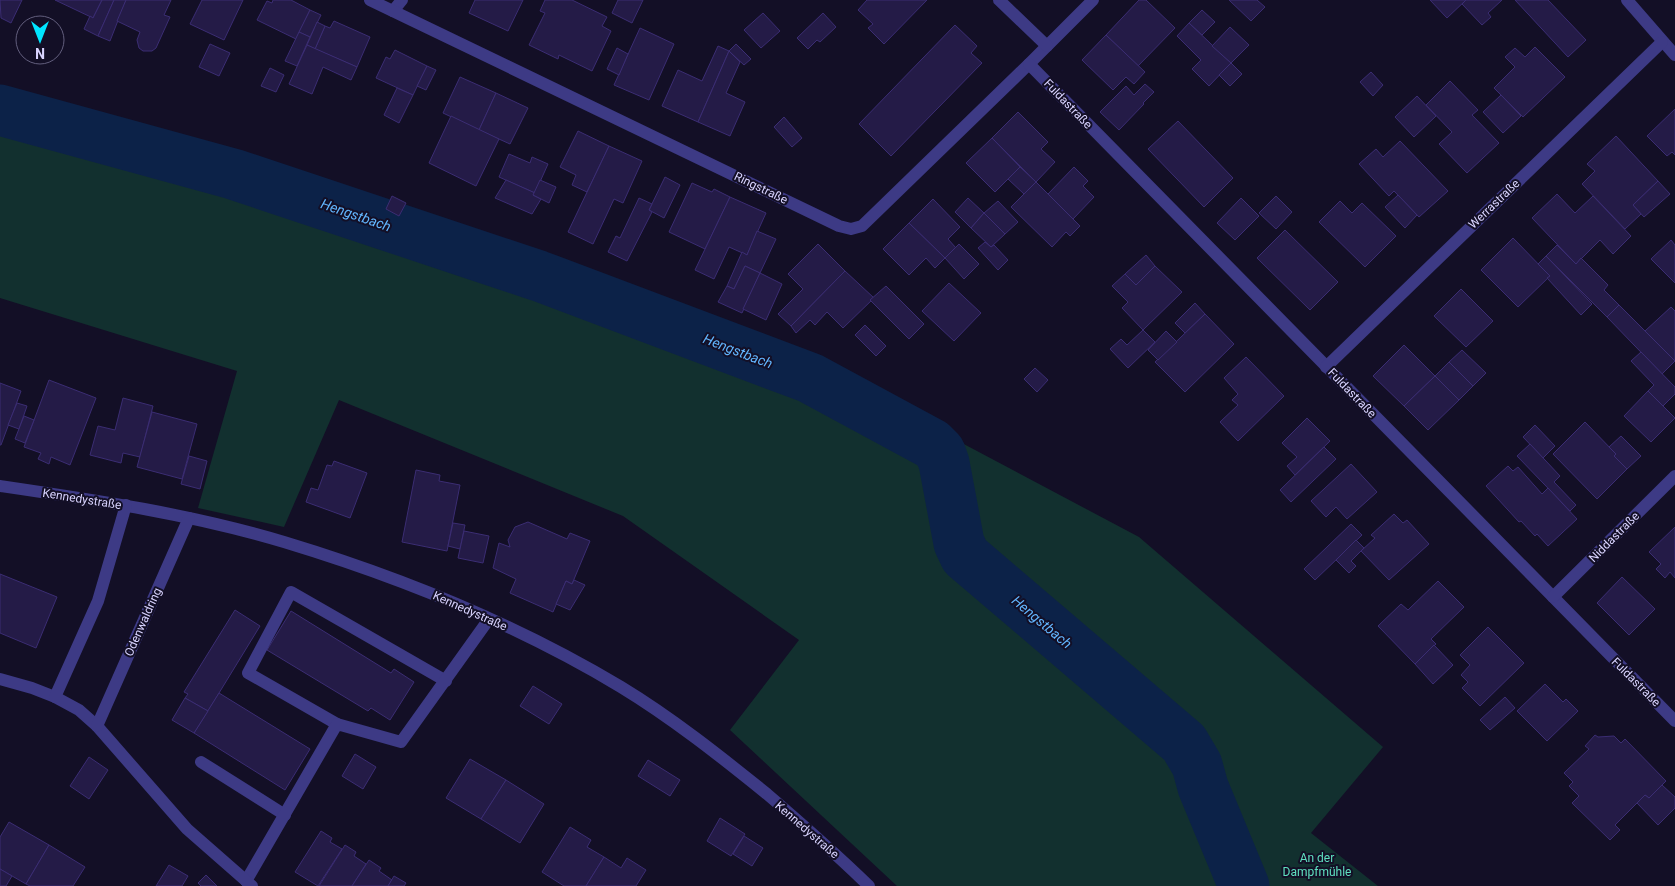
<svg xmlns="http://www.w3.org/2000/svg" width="1675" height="886" font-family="Roboto,sans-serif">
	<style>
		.green { fill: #12302f }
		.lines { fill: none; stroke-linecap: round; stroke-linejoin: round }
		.river { stroke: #0c2248; stroke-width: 51 }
		.building { fill: #241b47; stroke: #3b2d73 }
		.service { stroke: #3d3a85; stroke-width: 12 }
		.minor { stroke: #3d3a85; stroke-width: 12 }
		.labels { text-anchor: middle; stroke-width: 4; stroke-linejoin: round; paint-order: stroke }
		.street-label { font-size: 12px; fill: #d9d4ff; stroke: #130f26 }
		.park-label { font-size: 12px; fill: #5fe0c0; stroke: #130f26 }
		.water-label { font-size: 14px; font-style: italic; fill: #62b6ff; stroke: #130f26 }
	</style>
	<rect width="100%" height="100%" fill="#130f26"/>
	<polygon class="green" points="0,132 112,156 235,194 385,248 388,212 792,353 1139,537 1383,747 1311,833 1378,886 897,886 730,730 799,640 623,516 339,400 284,527 198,508 237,371 0,298"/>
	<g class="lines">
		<polyline class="river" points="0,110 233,174 539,276 810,378 932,444 940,452 944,463 959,543 965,556 1184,743 1197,765 1203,787 1244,886"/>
	</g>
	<g class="building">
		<polygon points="0,0 22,0 11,23 1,18"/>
		<polygon points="55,0 102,0 93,18"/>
		<polygon points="102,0 114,0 98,36 84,29 90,16 93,18"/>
		<polygon points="114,0 126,0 110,41 98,36"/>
		<polygon points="126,0 171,0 164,15 170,17 156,48 152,51 143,51 139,48 137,40 140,32 117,21"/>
		<polygon points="202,0 243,0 224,40 190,24"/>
		<polygon points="273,0 291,0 310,10 296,39 257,20 267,1 272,3"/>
		<polygon points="475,0 523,0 508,31 469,13"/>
		<polygon points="545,0 572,0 607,17 602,26 611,31 592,71 559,55 558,59 529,45 545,13 540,11"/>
		<polygon points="618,0 643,0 632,23 612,13"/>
		<polygon points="867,0 927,0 884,44 868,28 873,24 858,10"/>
		<polygon points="1139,0 1146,0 1175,28 1138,66 1106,35"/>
		<polygon points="1229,0 1257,0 1265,7 1251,21"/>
		<polygon points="1430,0 1466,0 1447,18"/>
		<polygon points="1466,0 1502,0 1488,13 1491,17 1482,25 1462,4"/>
		<polygon points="1515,0 1548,0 1586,40 1568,57"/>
		<polygon points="310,10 321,15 310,37 299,32"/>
		<polygon points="1202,10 1215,22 1202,35 1189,23"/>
		<polygon points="763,13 780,31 761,48 744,30"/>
		<polygon points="823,13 836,27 820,42 817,40 808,49 797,38"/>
		<polygon points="334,21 370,37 357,67 315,49 325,26 330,28"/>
		<polygon points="317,22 325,26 315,49 307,45"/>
		<polygon points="1189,23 1231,63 1209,86 1192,69 1201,60 1177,36"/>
		<polygon points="955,25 977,46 971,53 982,63 891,156 859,124"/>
		<polygon points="1230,27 1249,45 1231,63 1212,46"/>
		<polygon points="640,28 674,44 649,100 614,85"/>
		<polygon points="299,32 310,37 297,66 285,61"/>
		<polygon points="1106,35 1145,72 1134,84 1126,77 1113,90 1082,60"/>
		<polygon points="210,44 230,53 219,76 199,67"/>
		<polygon points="736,44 751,59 744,65 729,51"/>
		<polygon points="307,45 357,67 351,80 323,67 312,94 289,84"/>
		<polygon points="718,46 729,51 698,122 662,106 678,70 702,81"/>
		<polygon points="1535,47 1565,77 1523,117 1494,88 1515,67 1505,57 1515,48 1525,57"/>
		<polygon points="617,48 628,54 619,75 607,69"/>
		<polygon points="395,50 427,66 413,95 376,78 386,57 390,59"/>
		<polygon points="729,51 740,62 726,93 745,102 730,136 698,122"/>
		<polygon points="1231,63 1242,74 1230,86 1219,75"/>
		<polygon points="427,66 436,70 426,90 417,86"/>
		<polygon points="270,68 284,75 276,92 261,86"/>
		<polygon points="1371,72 1383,85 1373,96 1360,82"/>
		<polygon points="460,77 496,93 479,130 443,113"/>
		<polygon points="1450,81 1478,110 1472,115 1499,143 1467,173 1439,144 1452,132 1426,105"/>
		<polygon points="1145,84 1154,92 1143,103 1144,104 1119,130 1100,112 1126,86 1134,95"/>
		<polygon points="397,88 413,95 399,123 384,115"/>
		<polygon points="496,93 528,108 510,144 479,130"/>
		<polygon points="1501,95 1521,116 1503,133 1483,112"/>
		<polygon points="1417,96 1436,116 1414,137 1395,117"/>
		<polygon points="1675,109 1675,155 1672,152 1667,156 1647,136"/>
		<polygon points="1018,112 1048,142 1041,149 1055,162 1036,182 992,138"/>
		<polygon points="451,116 499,139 476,186 429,163"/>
		<polygon points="784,117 802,138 792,147 774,127"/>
		<polygon points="1178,121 1233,178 1204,207 1148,149"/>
		<polygon points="578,131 609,146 587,192 572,185 576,175 560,167"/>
		<polygon points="1616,136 1658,181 1633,205 1641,214 1625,229 1582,184 1595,171 1587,164"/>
		<polygon points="992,138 1020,167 995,192 966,163"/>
		<polygon points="1400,141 1448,191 1419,217 1394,191 1389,196 1359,164 1376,149 1383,157"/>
		<polygon points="609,146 642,161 623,203 614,199 593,244 568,232"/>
		<polygon points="509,154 530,163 532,157 548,164 535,193 499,177"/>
		<polygon points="1020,167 1036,182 1024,194 1008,179"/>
		<polygon points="1074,167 1088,181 1083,186 1094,197 1073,219 1048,194"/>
		<polygon points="665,177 680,185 664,218 649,210"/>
		<polygon points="506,180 535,193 533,195 541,199 532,214 495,198"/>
		<polygon points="540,180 556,187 549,203 533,195"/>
		<polygon points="1658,181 1670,194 1644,217 1633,205"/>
		<polygon points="1036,182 1080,226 1070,236 1066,232 1052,247 1011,207"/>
		<polygon points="692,183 712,192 714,189 730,197 705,249 669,232"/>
		<polygon points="1557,194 1575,213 1593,196 1631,236 1613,254 1600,240 1576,264 1532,218"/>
		<polygon points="1398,195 1417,215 1405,228 1385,207"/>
		<polygon points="392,196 406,203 399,216 386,209"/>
		<polygon points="1276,196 1292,212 1276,229 1259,213"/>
		<polygon points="730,197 766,213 747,255 729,247 714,279 695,270"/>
		<polygon points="639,198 652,204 649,210 652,212 627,261 608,252 616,236 620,238"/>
		<polygon points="968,198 984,213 971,228 955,212"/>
		<polygon points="1241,198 1259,216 1235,240 1217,223"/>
		<polygon points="933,199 960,227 948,239 956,248 945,258 909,223"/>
		<polygon points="998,201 1018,222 1005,234 984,213"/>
		<polygon points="1340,201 1352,213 1362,203 1396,236 1365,267 1319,222"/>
		<polygon points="984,213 1005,234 991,247 971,228"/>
		<polygon points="909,223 945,258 935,268 926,258 909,275 883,249"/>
		<polygon points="1285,230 1338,282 1310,310 1257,258"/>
		<polygon points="757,231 776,239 760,273 745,266 734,289 727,286 742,252 747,255"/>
		<polygon points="1513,238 1550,276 1518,307 1481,270"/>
		<polygon points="1671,240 1675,245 1675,283 1651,259"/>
		<polygon points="985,242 991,247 994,245 1008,260 998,270 978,248"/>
		<polygon points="818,244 845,271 791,326 778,314 803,289 788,274"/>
		<polygon points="959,244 979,264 964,279 945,258"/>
		<polygon points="1557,245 1576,264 1581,258 1608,285 1604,290 1619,305 1607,317 1546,256"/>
		<polygon points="1146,255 1155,266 1136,285 1125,274"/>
		<polygon points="1546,256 1592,304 1581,315 1547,278 1550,276 1538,264"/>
		<polygon points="745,266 760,273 742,313 718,302 727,286 734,289"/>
		<polygon points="1155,266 1182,292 1143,330 1122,308 1128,302 1112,286 1125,274 1136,285"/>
		<polygon points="845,271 874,298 843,328 827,312 815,325 810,320 796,333 791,326"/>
		<polygon points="760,273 782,284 766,320 743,309"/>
		<polygon points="949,283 981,313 954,341 922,311"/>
		<polygon points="886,286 924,324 909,339 870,300"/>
		<polygon points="1461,289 1493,321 1466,347 1434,316"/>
		<polygon points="1195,303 1205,314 1185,333 1175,323"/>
		<polygon points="1619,305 1675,361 1662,374 1607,317"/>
		<polygon points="1671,307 1675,311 1675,361 1645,331"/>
		<polygon points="1205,314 1234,344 1185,392 1155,362"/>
		<polygon points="865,325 886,346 876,356 855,335"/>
		<polygon points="1143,330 1155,342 1128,368 1110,349 1121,339 1127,345"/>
		<polygon points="1166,331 1177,342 1158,360 1148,350"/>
		<polygon points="1404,345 1435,376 1404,406 1373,376"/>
		<polygon points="1462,350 1486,373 1473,386 1449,362"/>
		<polygon points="1641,352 1675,387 1675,394 1663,406 1648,391 1654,385 1631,361"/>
		<polygon points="1246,357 1284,396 1238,441 1220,422 1238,405 1232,400 1238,394 1224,378"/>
		<polygon points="1449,362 1473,386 1459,400 1435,376"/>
		<polygon points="1035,368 1048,380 1037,392 1024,379"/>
		<polygon points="1435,376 1459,400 1428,430 1404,406"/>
		<polygon points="49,380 96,398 70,465 51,457 49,464 38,459 41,453 24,447"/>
		<polygon points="0,383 21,391 1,445 0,445"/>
		<polygon points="1648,391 1675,418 1651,442 1624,416"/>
		<polygon points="123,398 153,406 140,457 123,453 121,463 90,455 98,426 115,430"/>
		<polygon points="17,403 27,406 19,429 8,425"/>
		<polygon points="152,412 197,424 182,479 137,467"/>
		<polygon points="24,416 34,420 25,443 15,439"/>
		<polygon points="1307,418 1330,441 1295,475 1287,466 1297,457 1282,443"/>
		<polygon points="1585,422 1616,454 1614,456 1627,469 1597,499 1553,454"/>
		<polygon points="1535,425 1555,446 1543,458 1523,437"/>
		<polygon points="1621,436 1641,456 1627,469 1614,456 1616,454 1609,447"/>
		<polygon points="1530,444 1560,476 1554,482 1576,505 1570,511 1517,456"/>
		<polygon points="1324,447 1336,459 1291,502 1280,490"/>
		<polygon points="189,456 207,461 200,489 181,484"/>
		<polygon points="334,461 367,473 350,518 306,502 311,488 318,490 327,465 332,466"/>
		<polygon points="1351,464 1377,492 1347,519 1336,507 1326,517 1311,501"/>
		<polygon points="1508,466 1513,471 1518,467 1542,494 1548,488 1577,519 1548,546 1537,534 1535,536 1521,521 1519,522 1486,486"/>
		<polygon points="416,470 440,475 439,481 460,485 447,551 402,542"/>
		<polygon points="1394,514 1403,523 1407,520 1429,544 1389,580 1361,551 1375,538 1371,535"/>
		<polygon points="528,522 567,539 570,533 590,541 572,584 566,581 553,612 510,593 516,579 493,568 499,543 510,547 508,540 515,527"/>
		<polygon points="453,523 465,525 460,549 448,546"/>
		<polygon points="1351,524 1362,535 1315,580 1304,569"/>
		<polygon points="1675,527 1675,578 1670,572 1665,578 1656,569 1661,564 1649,552"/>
		<polygon points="464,531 489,536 483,563 458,558"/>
		<polygon points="1356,540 1364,548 1351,561 1356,566 1349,573 1336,560"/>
		<polygon points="0,574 57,597 36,648 0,633"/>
		<polygon points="1622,577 1655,609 1629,635 1597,603"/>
		<polygon points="574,580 585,585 570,610 556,604 566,581 572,584"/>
		<polygon points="1438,581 1464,607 1431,639 1436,644 1415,664 1378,626 1401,604 1408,610"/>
		<polygon points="235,610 260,626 208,711 185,698 188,694 184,692"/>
		<polygon points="291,611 391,673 394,669 414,682 390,720 371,708 368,711 267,650"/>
		<polygon points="1488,627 1524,663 1480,706 1462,688 1468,682 1461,675 1470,665 1460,655"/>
		<polygon points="1434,645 1453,665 1433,684 1415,664"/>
		<polygon points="1545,684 1563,702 1566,699 1578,711 1547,741 1517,711"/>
		<polygon points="533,686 562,704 549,724 520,706"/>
		<polygon points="219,693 310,749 285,790 194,733"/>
		<polygon points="1505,697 1515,708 1490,730 1480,720"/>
		<polygon points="185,698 208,711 194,733 172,720"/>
		<polygon points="1595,735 1598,737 1614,736 1621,743 1625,739 1666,781 1649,798 1645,795 1615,825 1620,830 1610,840 1572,803 1579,796 1569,786 1573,782 1564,773 1589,749 1585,746"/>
		<polygon points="355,754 376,767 363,789 342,776"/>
		<polygon points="89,757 108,770 89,799 70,786"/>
		<polygon points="470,759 506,780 481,819 446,798"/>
		<polygon points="648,760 680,780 670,796 638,776"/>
		<polygon points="506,780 544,804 520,843 481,819"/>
		<polygon points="1662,785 1675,797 1675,808 1658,825 1637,803 1645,795 1649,798"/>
		<polygon points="720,818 745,834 731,856 707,841"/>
		<polygon points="9,822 49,845 26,884 0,869 0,837"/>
		<polygon points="570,827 591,840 587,847 604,857 586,886 564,886 542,872"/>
		<polygon points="321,831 332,838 330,842 342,849 318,886 295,872"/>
		<polygon points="744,836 763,848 752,866 733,854"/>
		<polygon points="49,845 85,867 73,886 30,886 26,884"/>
		<polygon points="345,845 356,852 354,856 366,864 352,886 319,886"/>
		<polygon points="604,857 621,868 627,858 646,870 636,886 586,886"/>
		<polygon points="369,860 381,868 379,871 392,880 388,886 352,886"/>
		<polygon points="169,865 188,876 182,886 156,886"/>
		<polygon points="0,869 12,876 6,886 0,886"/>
		<polygon points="206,875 217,886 201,886 198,883"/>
		<polygon points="394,876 406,883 404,886 388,886"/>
	</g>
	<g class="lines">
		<g class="service">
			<polyline points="393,11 402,0"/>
			<polyline points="337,724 248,673 291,592 446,681"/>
			<polyline points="201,762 285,815"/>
			<polyline points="246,881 337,724 401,742 489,619"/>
		</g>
		<g class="minor">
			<polyline points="370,0 839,226 851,229 862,226 1029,64 1093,0"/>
			<polyline points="999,0 1047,46"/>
			<polyline points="1627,0 1675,55"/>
			<polyline points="1029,64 1675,721"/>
			<polyline points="1326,367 1662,42"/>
			<path d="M 0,486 C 95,500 191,514 284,542 C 400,577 516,624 621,687 C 672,718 720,756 767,794 C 802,824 836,854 869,886"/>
			<polyline points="1553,597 1675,476"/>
			<polyline points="0,679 32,688 55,697 79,710 97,726 187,829 252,886"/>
			<polyline points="55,697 98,601 126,505"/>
			<polyline points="97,726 189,518"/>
		</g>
	</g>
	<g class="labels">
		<g class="street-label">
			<text transform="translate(1068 104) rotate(46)" y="4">Fuldastraße</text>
			<text transform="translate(761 188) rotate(26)" y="4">Ringstraße</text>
			<text transform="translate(1494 204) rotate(-44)" y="4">Werrastraße</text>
			<text transform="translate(1352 393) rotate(46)" y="4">Fuldastraße</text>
			<text transform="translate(82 499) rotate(9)" y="4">Kennedystraße</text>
			<text transform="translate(1614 537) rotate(-45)" y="4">Niddastraße</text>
			<text transform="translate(470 611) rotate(24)" y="4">Kennedystraße</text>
			<text transform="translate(143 622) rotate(-66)" y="4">Odenwaldring</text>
			<text transform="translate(1636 682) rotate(45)" y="4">Fuldastraße</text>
			<text transform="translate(807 830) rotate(41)" y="4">Kennedystraße</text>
		</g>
		<g class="park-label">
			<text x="1317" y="862">An der<tspan x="1317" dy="14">Dampfmühle</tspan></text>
		</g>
		<g class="water-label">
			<text transform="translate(356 215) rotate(19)" y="5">Hengstbach</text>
			<text transform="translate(738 351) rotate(21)" y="5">Hengstbach</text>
			<text transform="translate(1042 622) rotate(40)" y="5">Hengstbach</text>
		</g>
	</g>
	<g transform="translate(40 40) rotate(180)"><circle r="24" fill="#130f26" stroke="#625e7d"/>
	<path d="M0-4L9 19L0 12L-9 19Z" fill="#00e5ff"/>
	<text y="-8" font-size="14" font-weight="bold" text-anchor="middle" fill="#d9d4ff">N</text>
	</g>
</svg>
